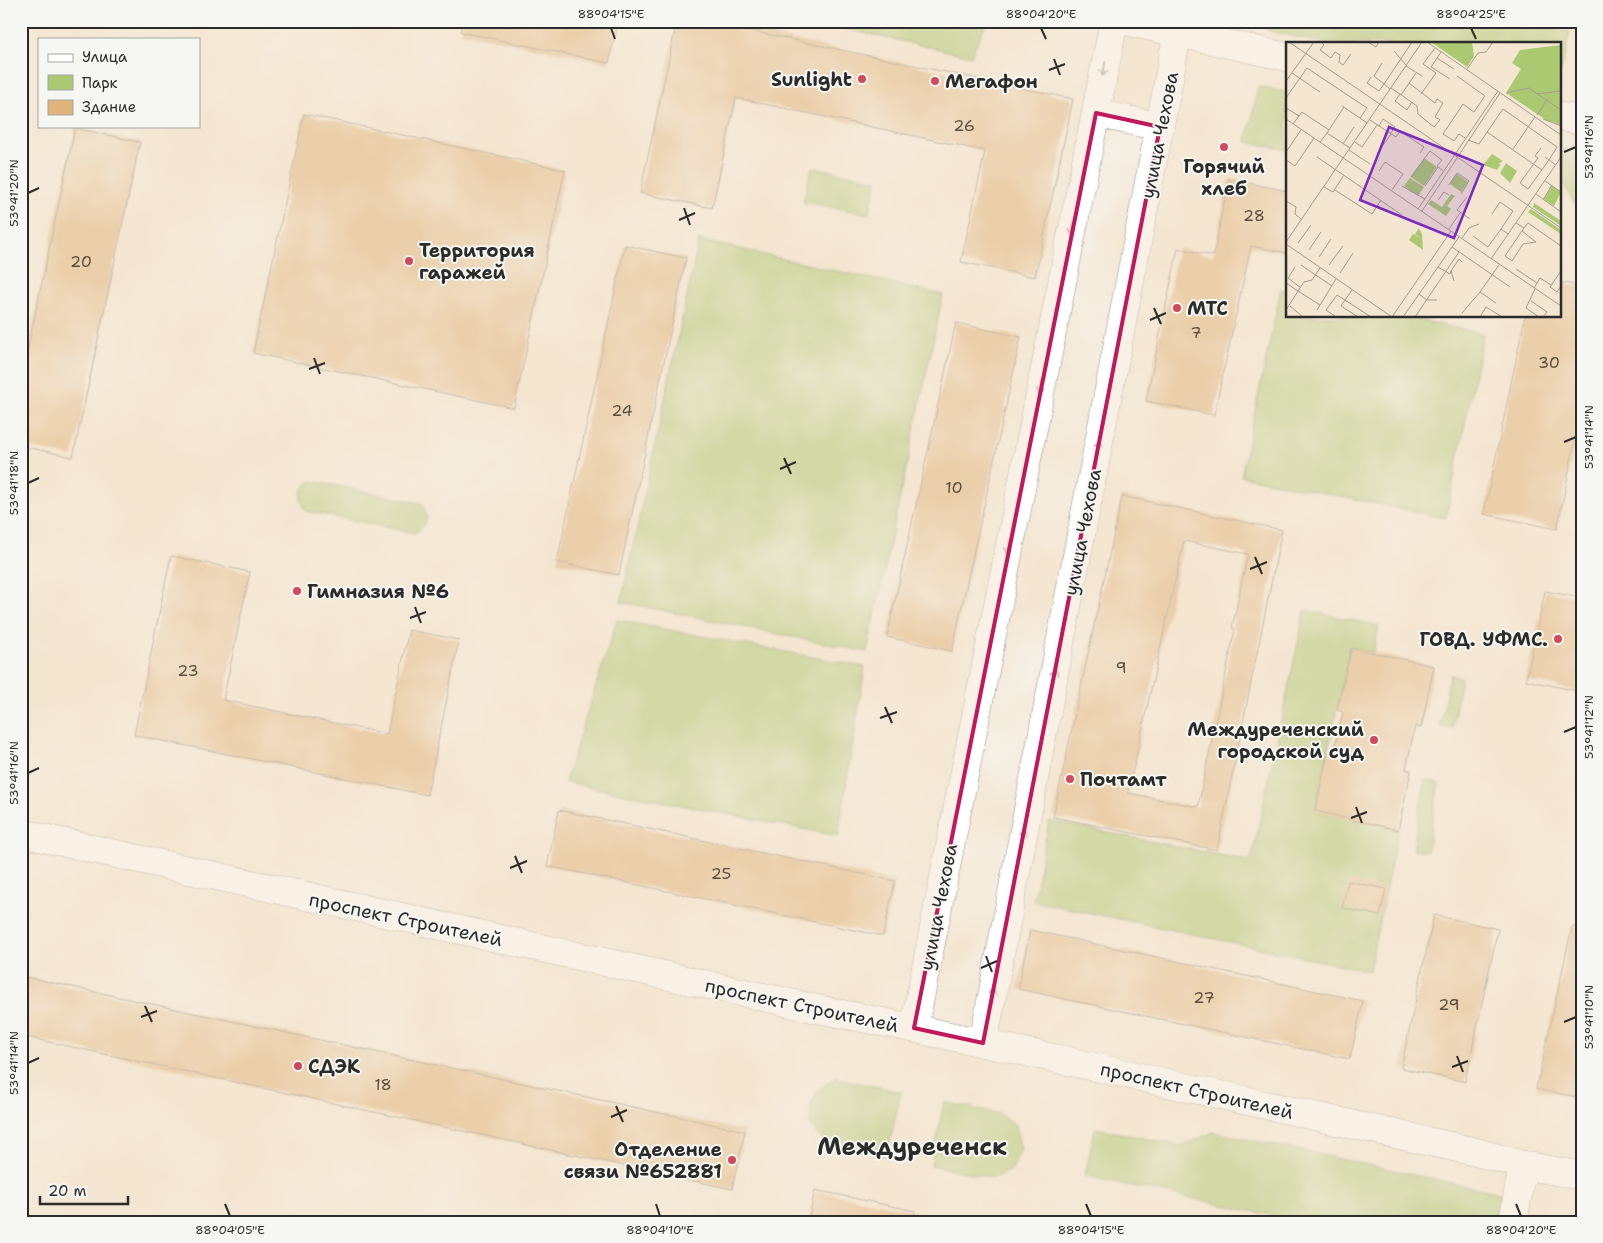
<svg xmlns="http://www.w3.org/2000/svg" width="1603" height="1243" font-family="'Shantell Sans',sans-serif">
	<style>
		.green { fill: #abc971; stroke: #6b7a4e }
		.building { fill: #e0b47a; fill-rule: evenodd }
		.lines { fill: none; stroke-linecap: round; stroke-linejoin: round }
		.minor-casing { stroke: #90887e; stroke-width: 29 }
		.major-casing { stroke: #90887e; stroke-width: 29 }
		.minor { stroke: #fff; stroke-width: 28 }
		.major { stroke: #fff; stroke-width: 28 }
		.oneway { stroke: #a0a0a0 }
		.marked { fill: none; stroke: #c2185b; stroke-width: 4; stroke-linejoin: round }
		.ticks { fill: none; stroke: #2b2b2b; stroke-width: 2 }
		.poi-dot { fill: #d1495b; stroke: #f6f6f2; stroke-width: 2 }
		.labels { text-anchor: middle; stroke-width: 4; stroke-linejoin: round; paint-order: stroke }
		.number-label { font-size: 16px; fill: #584d3f }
		.poi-label { font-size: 19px; font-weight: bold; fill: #2b2b2b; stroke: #f6f6f2; text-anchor: start }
		.street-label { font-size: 19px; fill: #2b2b2b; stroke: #f6f6f2 }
		.district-label { font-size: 24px; font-weight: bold; fill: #2b2b2b; stroke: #f6f6f2 }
		.inset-road { fill: none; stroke: #a49b8f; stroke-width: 1 }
		.view { fill: #7b2cbf; fill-opacity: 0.15; stroke: #7b2cbf; stroke-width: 2.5 }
		.inset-edge { fill: none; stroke: #2b2b2b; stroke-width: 2.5 }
		.neatline { fill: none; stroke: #2b2b2b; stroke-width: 2 }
		.ticks-label { font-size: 12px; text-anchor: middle; fill: #2b2b2b }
	</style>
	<rect width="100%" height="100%" fill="#f6f6f2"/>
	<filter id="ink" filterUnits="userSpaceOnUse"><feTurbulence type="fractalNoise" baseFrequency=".02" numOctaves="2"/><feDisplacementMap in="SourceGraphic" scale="10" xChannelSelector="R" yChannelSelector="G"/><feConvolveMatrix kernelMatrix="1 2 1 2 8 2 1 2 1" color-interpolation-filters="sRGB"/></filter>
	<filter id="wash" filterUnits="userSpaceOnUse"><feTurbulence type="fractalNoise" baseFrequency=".0096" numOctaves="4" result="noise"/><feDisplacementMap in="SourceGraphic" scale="20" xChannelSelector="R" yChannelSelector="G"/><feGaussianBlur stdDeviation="1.12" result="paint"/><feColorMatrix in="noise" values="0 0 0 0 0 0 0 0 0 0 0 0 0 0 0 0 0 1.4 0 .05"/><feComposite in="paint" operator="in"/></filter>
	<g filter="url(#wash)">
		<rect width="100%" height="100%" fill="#f4e6d1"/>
		<g class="green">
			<polygon points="808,21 891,21 908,27 929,25 935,21 987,21 971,56"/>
			<polygon points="1268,21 1517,21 1570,32 1559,80 1559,44 1326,44 1266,30"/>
			<polygon points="1258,87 1287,92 1287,150 1247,142"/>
			<polygon points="1564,148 1582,151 1582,215 1559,178"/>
			<polygon points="812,167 877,180 869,214 803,202"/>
			<polygon points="699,240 943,295 867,652 621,602"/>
			<polygon points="1281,289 1287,291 1287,316 1402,316 1483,334 1446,518 1241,476"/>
			<path d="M 312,481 L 421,503 C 430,517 428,524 415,533 L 306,511 C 299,498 298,490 312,481 Z"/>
			<polygon points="1305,610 1379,626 1373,653 1350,648 1315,811 1398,830 1369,971 1033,901 1049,821 1250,861 1253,852"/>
			<polygon points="617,620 865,667 838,836 565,782"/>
			<polygon points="1450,675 1461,677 1452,729 1440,726"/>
			<polygon points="1425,780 1439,783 1427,851 1413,849"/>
			<polygon points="836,1078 901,1092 887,1156 825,1142 810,1126 811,1105 818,1090"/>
			<polygon points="944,1102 1000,1114 1015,1125 1021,1149 1012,1169 995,1178 931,1165"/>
			<polygon points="1095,1128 1182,1146 1213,1132 1500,1193 1494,1222 1304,1222 1085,1176"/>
		</g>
		<g id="blocks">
			<g class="building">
				<polygon points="462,21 618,21 609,63 461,32"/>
				<polygon points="677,21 705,21 1073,99 1035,277 961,262 985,151 736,98 712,208 640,193"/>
				<polygon points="304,114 565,170 514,408 253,353"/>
				<polygon points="75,128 140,142 73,457 21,446 21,380"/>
				<polygon points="1229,179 1287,191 1287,253 1251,246 1214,415 1146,401 1178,248 1213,256"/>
				<polygon points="625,245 686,258 619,575 557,562"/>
				<polygon points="1559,282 1582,286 1582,408 1557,529 1484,514 1525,316 1559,316"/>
				<polygon points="956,323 1021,337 952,651 887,637"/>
				<path d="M 1122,496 L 1282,530 L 1217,850 L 1053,817 ZM 1184,541 L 1248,554 L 1232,628 L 1235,629 L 1198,807 L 1128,793 Z"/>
				<polygon points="171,556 250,572 223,700 387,734 409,630 459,640 427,795 134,735"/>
				<polygon points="1545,591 1582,598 1582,692 1526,680"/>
				<polygon points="1351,648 1434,666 1421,728 1415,726 1406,769 1411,771 1398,830 1315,811 1328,752 1333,754 1343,712 1337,710"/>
				<polygon points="559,810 895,881 883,936 547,866"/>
				<polygon points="1348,881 1386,889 1380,916 1342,908"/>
				<polygon points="1434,915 1498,929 1465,1082 1401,1068"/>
				<polygon points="1572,927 1582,928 1582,1098 1536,1089"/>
				<polygon points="1030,930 1363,1001 1350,1059 1018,989"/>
				<polygon points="21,976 745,1131 732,1189 21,1036"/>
				<polygon points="815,1190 915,1211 914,1222 808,1222"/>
			</g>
		</g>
	</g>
	<g filter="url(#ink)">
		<use href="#blocks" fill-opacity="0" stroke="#90887e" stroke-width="1"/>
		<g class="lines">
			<g class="minor-casing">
				<g id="minor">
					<polyline points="1125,21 1287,57"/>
					<polyline points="1096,113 1160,127"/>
					<polyline points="1559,116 1582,121"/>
					<polyline points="914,1028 1114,21"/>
					<polyline points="983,1043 1180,21"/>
					<polyline points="1513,1222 1523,1165"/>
				</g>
			</g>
			<g class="major-casing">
				<path id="major" d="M 21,833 L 822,1010 C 1041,1053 1258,1104 1476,1152 L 1523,1165 L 1582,1176"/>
			</g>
			<use href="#minor" class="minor"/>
			<use href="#major" class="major"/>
		</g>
		<defs><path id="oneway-shaft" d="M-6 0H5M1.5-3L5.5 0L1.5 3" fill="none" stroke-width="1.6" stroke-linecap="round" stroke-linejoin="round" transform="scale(1.25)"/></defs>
		<g class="oneway">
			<use href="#oneway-shaft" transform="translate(1104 69) rotate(101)"/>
			<use href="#oneway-shaft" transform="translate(1073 228) rotate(101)"/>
			<use href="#oneway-shaft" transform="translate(1041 388) rotate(101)"/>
			<use href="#oneway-shaft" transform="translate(1098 448) rotate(-79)"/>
			<use href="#oneway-shaft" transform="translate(1009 547) rotate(101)"/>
			<use href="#oneway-shaft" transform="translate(1054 676) rotate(-79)"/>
			<use href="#oneway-shaft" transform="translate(1023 836) rotate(-79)"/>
			<use href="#oneway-shaft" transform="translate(992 996) rotate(-79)"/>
		</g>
	</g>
	<path d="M0 0H1603V1243H0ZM 1096,113 L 1160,127 L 983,1043 L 914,1028 Z" fill="#f4e6d1" fill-opacity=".55" fill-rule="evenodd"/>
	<path class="marked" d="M 1096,113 L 1160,127 L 983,1043 L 914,1028 Z"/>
	<path class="ticks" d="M 611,28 L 615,39M 1041,28 L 1046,39M 1471,28 L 1476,39M 1054,59 L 1060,75M 1049,70 L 1065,64M 1564,152 L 1576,147M 28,193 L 39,188M 684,208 L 690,225M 679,220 L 695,213M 1154,308 L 1161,324M 1150,320 L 1166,313M 314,358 L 320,374M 309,369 L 325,363M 1564,442 L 1576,437M 784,458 L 791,474M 780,469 L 796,462M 28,483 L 39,478M 1255,557 L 1262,574M 1250,569 L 1267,562M 415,607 L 421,623M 410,618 L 426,612M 885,707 L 892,723M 880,718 L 897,712M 1564,732 L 1576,727M 28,773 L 39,768M 1356,807 L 1362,823M 1351,818 L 1367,812M 515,856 L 522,873M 510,868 L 527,861M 986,956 L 992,972M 981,968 L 997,961M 145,1006 L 152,1022M 141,1017 L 157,1011M 1564,1022 L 1576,1017M 1457,1056 L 1463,1072M 28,1063 L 39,1058M 1452,1067 L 1468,1061M 616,1106 L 623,1122M 611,1117 L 627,1110M 225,1204 L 230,1216M 656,1204 L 660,1216M 1086,1204 L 1091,1216M 1516,1204 L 1521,1216"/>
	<g class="poi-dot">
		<circle cx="862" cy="79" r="5"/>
		<circle cx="935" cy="81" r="5"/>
		<circle cx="1224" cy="147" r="5"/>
		<circle cx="409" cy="261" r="5"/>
		<circle cx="1177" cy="308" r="5"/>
		<circle cx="297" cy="591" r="5"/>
		<circle cx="1558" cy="639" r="5"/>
		<circle cx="1374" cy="740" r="5"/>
		<circle cx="1070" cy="779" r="5"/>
		<circle cx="298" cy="1066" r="5"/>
		<circle cx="732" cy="1160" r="5"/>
	</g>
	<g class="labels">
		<g class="number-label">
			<text x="964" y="131">26</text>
			<text x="1254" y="221">28</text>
			<text x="81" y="267">20</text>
			<text x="1196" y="338">7</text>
			<text x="1549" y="368">30</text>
			<text x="622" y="416">24</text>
			<text x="954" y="493">10</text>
			<text x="1121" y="673">9</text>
			<text x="188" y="676">23</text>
			<text x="721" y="879">25</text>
			<text x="1204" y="1003">27</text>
			<text x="1449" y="1010">29</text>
			<text x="383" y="1090">18</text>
		</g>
		<g class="poi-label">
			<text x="852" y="86" text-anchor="end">Sunlight</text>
			<text x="945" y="88">Мегафон</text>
			<text x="1224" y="173" text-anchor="middle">Горячий<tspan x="1224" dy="22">хлеб</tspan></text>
			<text x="419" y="257">Территория<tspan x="419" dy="22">гаражей</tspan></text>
			<text x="1187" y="315">МТС</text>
			<text x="307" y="598">Гимназия №6</text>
			<text x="1548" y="646" text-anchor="end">ГОВД. УФМС.</text>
			<text x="1364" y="736" text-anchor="end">Междуреченский<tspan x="1364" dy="22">городской суд</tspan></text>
			<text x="1080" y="786">Почтамт</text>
			<text x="308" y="1073">СДЭК</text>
			<text x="722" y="1156" text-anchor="end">Отделение<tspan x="722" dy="22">связи №652881</tspan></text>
		</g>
		<g class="street-label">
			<text transform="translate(1159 135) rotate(-79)" y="7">улица Чехова</text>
			<text transform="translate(1082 532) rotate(-79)" y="7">улица Чехова</text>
			<text transform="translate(938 907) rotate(-79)" y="7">улица Чехова</text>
			<text transform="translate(406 919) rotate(12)" y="7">проспект Строителей</text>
			<text transform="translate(802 1005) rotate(12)" y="7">проспект Строителей</text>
			<text transform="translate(1197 1090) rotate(13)" y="7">проспект Строителей</text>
		</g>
		<g class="district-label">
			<text x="912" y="1155">Междуреченск</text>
		</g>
	</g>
	<g transform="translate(1286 42)">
		<rect width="275" height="275" fill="#f4e6d1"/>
		<path d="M 145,0 L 186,0 L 188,14 L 181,25 ZM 275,3 L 275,83 L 260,78 L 220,51 L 235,27 L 226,21 L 234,8 ZM 206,112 L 217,119 L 212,122 L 215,122 L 211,128 L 197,123 ZM 138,116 L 151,125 L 138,144 L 125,135 ZM 220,121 L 231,129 L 224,141 L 214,131 ZM 171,132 L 182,140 L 175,150 L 164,142 ZM 124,136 L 138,145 L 132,154 L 118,144 ZM 266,144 L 275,150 L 268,164 L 258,157 ZM 165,152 L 169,154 L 161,164 L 165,167 L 160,174 L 142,162 L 145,158 L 156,165 ZM 248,161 L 275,179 L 275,184 L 247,165 ZM 245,167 L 275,188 L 275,192 L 242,170 ZM 133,186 L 136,192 L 137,208 L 123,198 L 127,192 L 133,195 L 129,192 Z" fill="#abc971"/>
		<path class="inset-road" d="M 3,0 L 275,186M 35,0 L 38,3 L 34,8 L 45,16 L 49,10 L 54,13 L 53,20 L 57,23 L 65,12M 82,0 L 90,5 L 93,0M 141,0 L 275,93M 108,9 L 120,23M 155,10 L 145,25 L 164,37M 151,16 L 168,27M 96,21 L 88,34 L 98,42 L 126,0M 120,24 L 136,34M 181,27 L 192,11 L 200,10 L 207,0M 6,31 L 34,50M 171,34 L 199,54 L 188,70 L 177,62 L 157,92 L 168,99 L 173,92 L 179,96M 85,35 L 81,41 L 93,49 L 98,42 L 104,47M 0,39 L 28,0M 105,46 L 114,52 L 109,59 L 121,68 L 126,60M 220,51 L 243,46 L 275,68M 114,52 L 131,64 L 132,72 L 148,85 L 154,78 L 149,75 L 157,61 L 151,57 L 149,61 L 123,41M 135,52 L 150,31 L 137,22 L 149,6M 251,52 L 275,49M 115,53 L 130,31M 0,56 L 21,26 L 81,66 L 74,76 L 81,81M 56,64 L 74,76M 0,66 L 13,74 L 7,82M 251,73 L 261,58M 13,74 L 16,70 L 43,88 L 41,91M 0,77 L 275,264M 257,77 L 275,84M 84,78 L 93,84 L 97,77 L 109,85 L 104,92M 93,84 L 110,95 L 114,89 L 138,105 L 134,111M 43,88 L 58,65M 201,90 L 256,128M 182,98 L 193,102 L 217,67 L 271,105 L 263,118 L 270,123M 34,100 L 41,91 L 64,106M 69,100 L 76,105 L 91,83M 57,102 L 68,85M 255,106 L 249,114 L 252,116 L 234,141 L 242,147 L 263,118 L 259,115M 227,107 L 249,75M 63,108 L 84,122M 0,110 L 15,88M 91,112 L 105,92M 31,115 L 116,173M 0,118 L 9,124 L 28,96M 93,129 L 99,120 L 117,132 L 106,148M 125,135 L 144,109 L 156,118 L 151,124 L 157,129M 259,139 L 275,150M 163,143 L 171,131 L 183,139 L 175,152M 116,144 L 139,157M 139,144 L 152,125M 38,145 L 47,150 L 58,133M 49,148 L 86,172 L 95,158M 250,152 L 275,170M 181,155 L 171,168 L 184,177M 152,158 L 158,150 L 163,153M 257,158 L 266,143M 0,159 L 10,165 L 9,172 L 15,177M 132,167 L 212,49M 136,169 L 214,51M 206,172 L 214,160 L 227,169 L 215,187M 230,181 L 238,186 L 242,181 L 275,204M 163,187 L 174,171M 236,189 L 250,200 L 237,202 L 226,219 L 219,214 L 238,186M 187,194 L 202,205 L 215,187 L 222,192M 176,196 L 183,186 L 193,182M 0,200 L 136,0M 12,201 L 25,183M 0,202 L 106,275M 166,205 L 224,245M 23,208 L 35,190M 33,215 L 45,197M 205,217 L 275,115M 15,223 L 46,244M 43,223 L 57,204M 9,225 L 2,236 L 15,246M 152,225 L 164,232 L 165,229 L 168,239M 230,227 L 251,241M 165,229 L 173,217 L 176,220M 275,229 L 264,245 L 271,250 L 275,244M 54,231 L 67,211M 0,241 L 12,249 L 18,240 L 26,238 L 34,226M 248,246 L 254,236 L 265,243M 249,247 L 240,266 L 253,275M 133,252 L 141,258 L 151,258M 245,259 L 261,270 L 257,275M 210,261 L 194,250 L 213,223M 4,264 L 17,275M 0,268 L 12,249 L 34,263M 31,268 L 50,237M 176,271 L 194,250M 50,275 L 40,268 L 51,253 L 59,258 L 66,248M 72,275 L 55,264 L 59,258 L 85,275M 106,275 L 165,189M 117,275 L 173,195M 129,275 L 173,210M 194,275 L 200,265 L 216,275"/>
		<path class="view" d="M 103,85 L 197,123 L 168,196 L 74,158 Z"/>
		<rect width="275" height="275" class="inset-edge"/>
	</g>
	<rect width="1603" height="1243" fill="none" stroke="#f6f6f2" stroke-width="55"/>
	<rect x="38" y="38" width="162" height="90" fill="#f6f6f2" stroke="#a5a5a2"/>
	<rect x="48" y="54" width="25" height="8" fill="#ffffff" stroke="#a5a5a2"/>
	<text x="82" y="62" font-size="15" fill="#2b2b2b">Улица</text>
	<rect x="48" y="75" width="25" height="15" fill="#abc971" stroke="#a5a5a2"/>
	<text x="82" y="88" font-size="15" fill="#2b2b2b">Парк</text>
	<rect x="48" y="100" width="25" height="15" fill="#e0b47a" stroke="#a5a5a2"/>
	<text x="82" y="112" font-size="15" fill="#2b2b2b">Здание</text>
	<path d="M40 1196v8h88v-8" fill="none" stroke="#2b2b2b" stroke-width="2.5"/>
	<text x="48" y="1196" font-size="15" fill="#2b2b2b" stroke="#f6f6f2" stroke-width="4" paint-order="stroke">20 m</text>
	<rect x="28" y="28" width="1548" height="1188" class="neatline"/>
	<g class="ticks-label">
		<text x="611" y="18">88°04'15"E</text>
		<text x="1041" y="18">88°04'20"E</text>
		<text x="1471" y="18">88°04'25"E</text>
		<text transform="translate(1589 147) rotate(-90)" y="4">53°41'16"N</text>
		<text transform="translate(14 193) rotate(-90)" y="4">53°41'20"N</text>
		<text transform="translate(1589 437) rotate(-90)" y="4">53°41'14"N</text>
		<text transform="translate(14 483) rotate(-90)" y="4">53°41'18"N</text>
		<text transform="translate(1589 727) rotate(-90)" y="4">53°41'12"N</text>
		<text transform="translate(14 773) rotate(-90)" y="4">53°41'16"N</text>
		<text transform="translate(1589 1017) rotate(-90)" y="4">53°41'10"N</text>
		<text transform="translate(14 1063) rotate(-90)" y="4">53°41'14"N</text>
		<text x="230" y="1234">88°04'05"E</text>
		<text x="660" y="1234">88°04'10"E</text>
		<text x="1091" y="1234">88°04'15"E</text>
		<text x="1521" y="1234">88°04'20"E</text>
	</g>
</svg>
